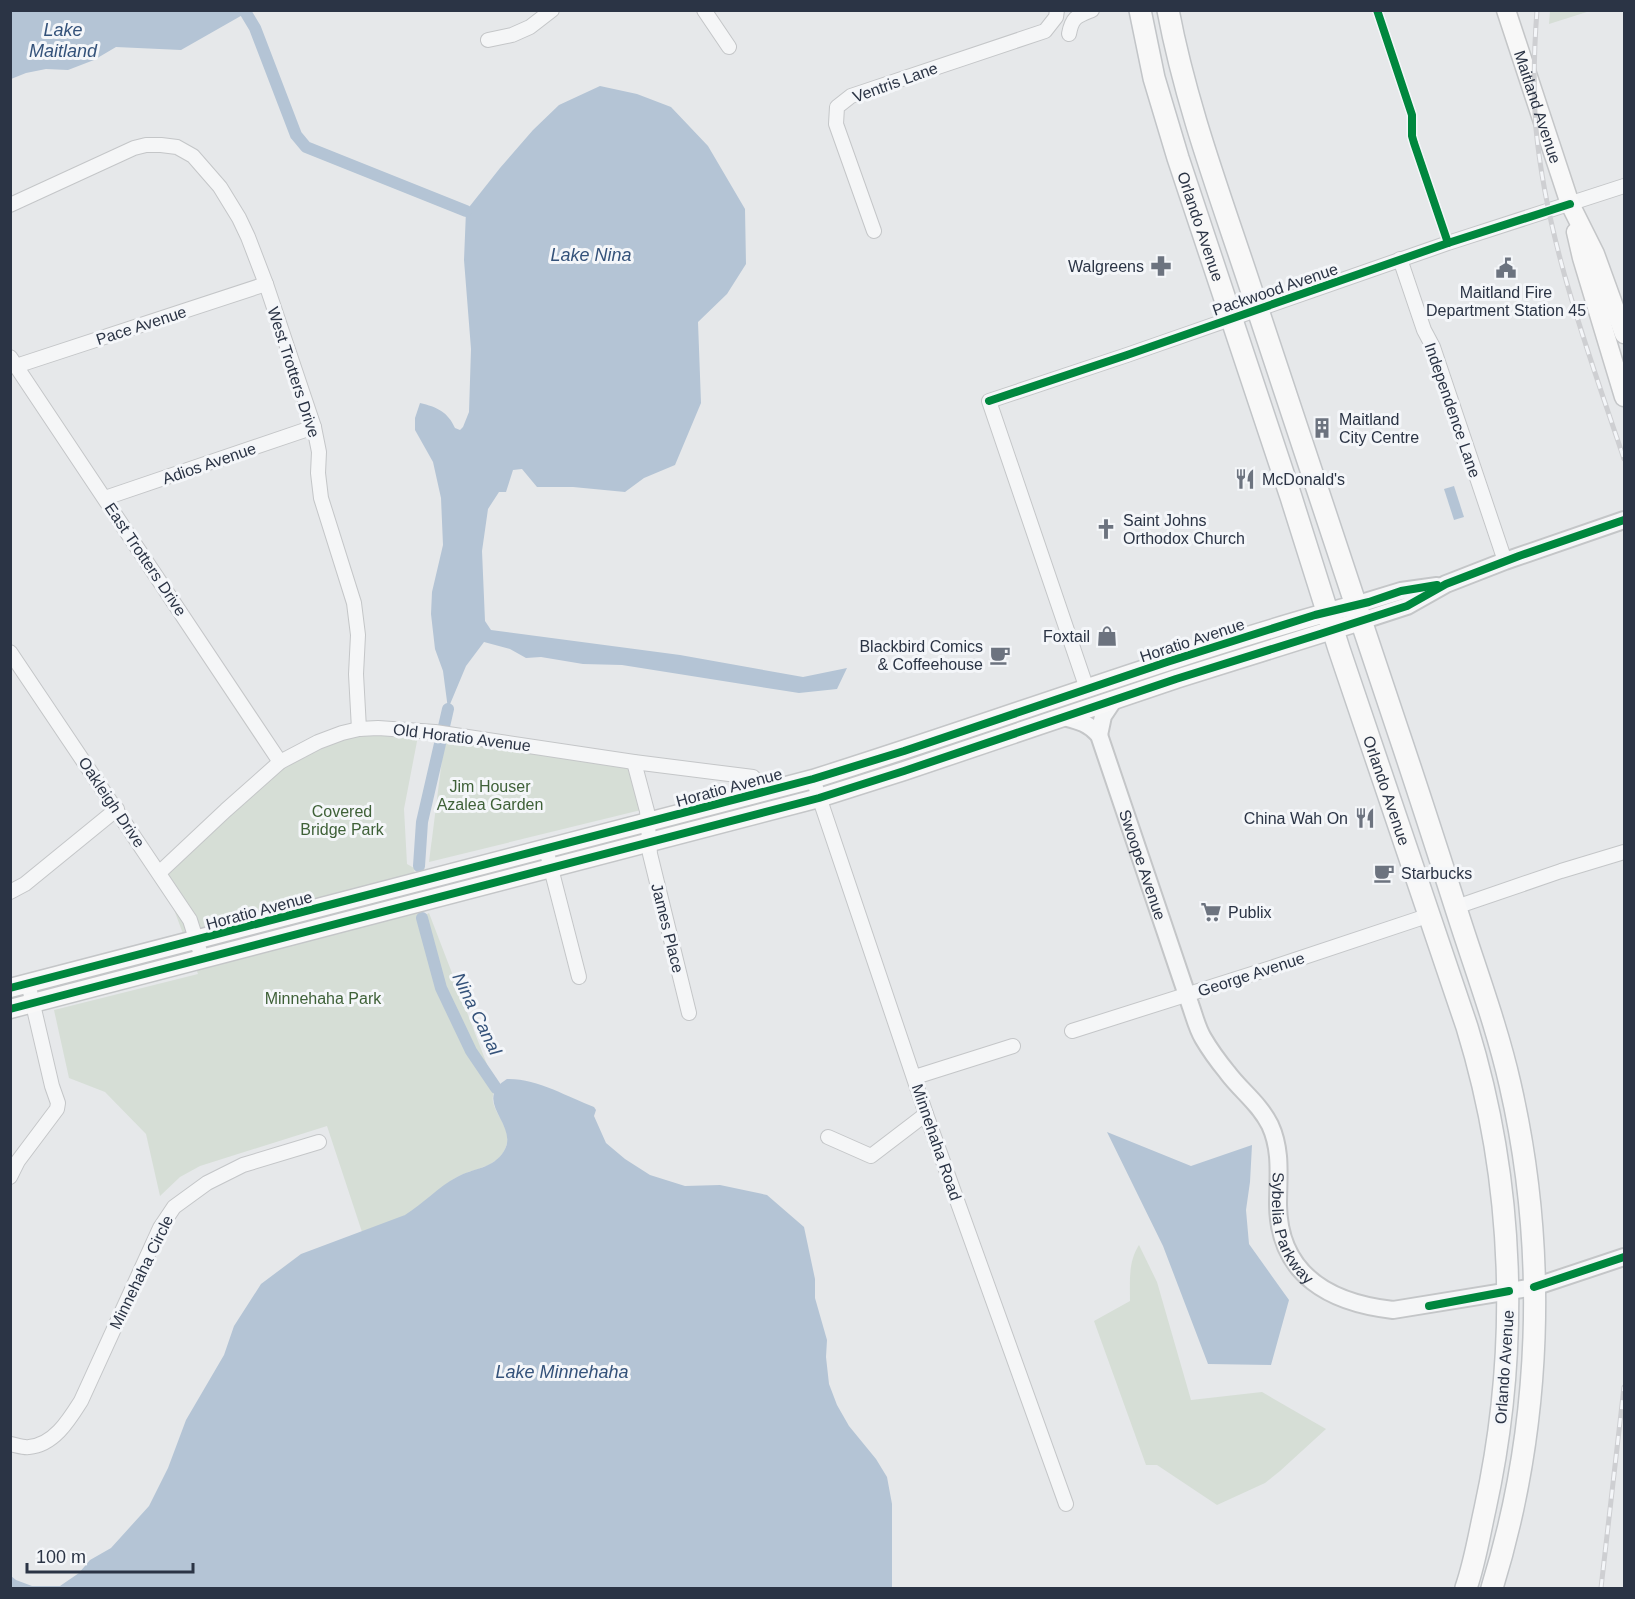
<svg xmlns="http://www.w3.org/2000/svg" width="1635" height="1599" font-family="Helvetica,sans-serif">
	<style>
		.green { fill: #d6ded6 }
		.water { fill: #b4c4d5 }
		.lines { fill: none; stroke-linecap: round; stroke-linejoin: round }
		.canal { stroke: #b4c4d5; stroke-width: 12 }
		.minor-casing { stroke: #c4c6c8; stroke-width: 16 }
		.tertiary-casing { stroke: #c4c6c8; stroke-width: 20 }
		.secondary-casing { stroke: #c4c6c8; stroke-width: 21 }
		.primary-casing { stroke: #c2c5c8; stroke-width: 24 }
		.minor { stroke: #f5f6f7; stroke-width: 14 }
		.tertiary { stroke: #f5f6f7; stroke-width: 16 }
		.secondary { stroke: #f8f8f8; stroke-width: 18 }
		.primary { stroke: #f8f8f8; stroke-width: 21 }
		.rail-casing { stroke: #cecfd2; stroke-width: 5 }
		.rail { stroke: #f4f6f9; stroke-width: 3; stroke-dasharray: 9; stroke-linecap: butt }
		.cycleway-casing { stroke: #f4f6f9; stroke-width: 11 }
		.cycleway { stroke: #00873e; stroke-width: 8 }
		.labels { text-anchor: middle; stroke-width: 6; stroke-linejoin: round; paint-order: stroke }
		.street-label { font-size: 16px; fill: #2b3445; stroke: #f4f6f9 }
		.poi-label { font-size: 16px; fill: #2b3445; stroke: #f4f6f9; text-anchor: start }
		.park-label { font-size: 16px; fill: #3f6138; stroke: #f4f6f9 }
		.water-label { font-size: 18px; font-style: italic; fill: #34527a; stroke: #f4f6f9 }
	</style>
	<rect width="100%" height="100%" fill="#e6e8ea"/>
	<g class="green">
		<polygon points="1550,11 1550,10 1590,11 1549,24"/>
		<path d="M 419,731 L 404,809 L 407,864 L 414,868 L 422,917 L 429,913 L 496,1088 C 495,1091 493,1093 493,1096 C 490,1109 511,1127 507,1143 C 501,1168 476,1167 457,1177 C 443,1185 433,1196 420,1206 C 404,1219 381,1224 362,1232 L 327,1126 L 200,1166 L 180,1177 L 160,1196 L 146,1134 L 105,1092 L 69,1078 L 54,1010 L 198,974 L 160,872 L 268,772 L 342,733 Z"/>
		<polygon points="445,736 629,765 641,810 429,862"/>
		<path d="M 1139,1245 L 1157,1282 L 1191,1400 L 1262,1392 L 1326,1429 L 1280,1471 L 1265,1483 L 1217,1505 L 1157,1465 L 1146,1465 L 1094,1321 L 1130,1301 C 1130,1281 1128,1262 1139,1245 Z"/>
	</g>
	<g class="water">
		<polygon points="11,10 246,10 246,13 181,50 116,47 94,60 68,70 46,69 26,73 11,79"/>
		<path d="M 600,86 L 637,94 L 671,107 L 708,146 L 745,209 L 746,264 L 727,294 L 698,322 L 701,403 L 675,465 L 644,478 L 625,492 L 573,487 L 537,487 L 522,469 L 513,470 L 506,492 L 499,492 L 488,509 L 482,551 L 485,621 L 491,630 L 680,655 L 803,677 L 847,668 L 837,689 L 799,693 L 622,665 L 583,664 L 541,657 L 526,658 L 510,649 L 484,642 L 466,666 L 448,709 L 443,671 L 435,649 L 431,614 L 432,592 L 443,545 L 441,498 L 433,462 L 415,430 L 415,418 L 420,403 C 437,407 448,412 455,428 L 460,430 L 463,427 L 469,412 L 471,349 L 464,260 L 466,211 L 500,168 L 533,130 L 559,105 Z"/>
		<polygon points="1454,486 1464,517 1454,520 1444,489"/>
		<path d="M 507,1079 C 536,1078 568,1097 594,1107 L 596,1110 L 594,1116 L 606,1143 L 625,1159 L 650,1175 L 685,1186 L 720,1185 L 767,1195 L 804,1227 L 815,1279 L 815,1298 L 827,1340 L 826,1357 L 829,1384 L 837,1405 L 849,1426 L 876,1459 L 887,1477 L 892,1504 L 892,1588 L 11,1588 L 11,1576 L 16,1580 L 32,1586 L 60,1586 L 79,1573 L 90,1560 L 111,1548 L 149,1506 L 168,1468 L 186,1420 L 224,1355 L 234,1326 L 261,1284 L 301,1254 L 405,1215 C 423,1204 438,1187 457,1177 C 473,1168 493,1169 504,1151 C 518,1128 482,1107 497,1088 C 499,1084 504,1081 507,1079 Z"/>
		<polygon points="1107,1132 1191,1166 1252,1145 1250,1182 1246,1210 1249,1244 1289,1300 1271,1365 1208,1364 1163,1246"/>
	</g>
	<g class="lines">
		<g class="canal">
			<polyline points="246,13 255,28 296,135 306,147 466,211"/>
			<polyline points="419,866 422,822 448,709"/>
			<polyline points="422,918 441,988 471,1051 496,1088"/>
		</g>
		<g class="minor-casing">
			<g id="minor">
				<polyline points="704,10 729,47"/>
				<path d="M 1069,34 C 1072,17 1077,16 1092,10"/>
				<polyline points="488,40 512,35 530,27 552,10"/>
				<polyline points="10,205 134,148 146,145 161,145 177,147 193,156 220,187 239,218 248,237 266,284 314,427 319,452 318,473 321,498 354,603 358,635 356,674 359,729"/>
				<polyline points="874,231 836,124 837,107 851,96 1045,31 1056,17 1057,10"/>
				<polyline points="1400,259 1424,330 1433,347 1505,561"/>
				<polyline points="10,357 280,762"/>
				<polyline points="16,366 266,284"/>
				<polyline points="105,498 314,427"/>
				<polyline points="10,652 190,920 202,958"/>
				<polyline points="1087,689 989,401 1127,355 1448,243 1624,186"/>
				<polyline points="634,762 647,811 650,854 689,1013"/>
				<polyline points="813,779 926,1114 1066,1504"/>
				<polyline points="546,849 579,977"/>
				<polyline points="160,872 226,810 280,762 318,742 342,733 359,729 378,728 435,732 634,762 753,777"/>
				<polyline points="10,892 25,884 117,809"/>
				<polyline points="1456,907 1561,871 1624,852"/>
				<polyline points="1072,1031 1277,966 1430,915"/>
				<polyline points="915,1077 1013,1046"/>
				<polyline points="828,1137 871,1156 926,1114"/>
				<polyline points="10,1177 18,1161 57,1109 58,1103 52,1086 28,983"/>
				<path d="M 10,1444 C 16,1445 24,1448 29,1447 C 54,1445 69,1420 81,1401 L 160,1228 L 174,1207 L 207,1183 L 243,1165 L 319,1142"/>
			</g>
		</g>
		<g class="tertiary-casing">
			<g id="tertiary">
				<polyline points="1355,605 1401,591 1437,586"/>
				<polyline points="1361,621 1407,606 1446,584 1505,561 1624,520"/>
				<path id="s1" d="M 1064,717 C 1079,721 1088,723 1099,735 L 1190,1004 C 1194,1015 1197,1028 1203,1038 C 1210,1050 1218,1061 1227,1072 C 1241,1091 1259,1103 1270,1125 C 1282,1151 1278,1177 1278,1205 C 1279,1276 1331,1303 1393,1310 L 1534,1287 L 1624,1257"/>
				<polyline points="1099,735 1103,716 1113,701"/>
			</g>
		</g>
		<g class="secondary-casing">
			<g id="secondary">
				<path id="s2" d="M 1506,10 L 1570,204 L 1595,254 L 1624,334"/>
				<polyline points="1576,232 1582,258 1624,397"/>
				<path d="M 10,988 L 813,779 C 941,739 1066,694 1194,653 C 1247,636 1301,619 1355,605"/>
				<polyline points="10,1009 819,798 904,771 1176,679 1361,621"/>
			</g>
		</g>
		<g class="primary-casing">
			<g id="primary">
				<path id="s3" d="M 1140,10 L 1154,78 L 1178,158 L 1291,497 L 1339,649 L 1467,1027 C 1515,1183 1520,1350 1485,1509 C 1479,1536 1475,1562 1466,1588"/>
				<path d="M 1168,10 C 1186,105 1220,195 1250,286 C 1300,435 1348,583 1398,731 C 1420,796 1441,862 1462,927 C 1479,979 1498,1031 1510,1084 C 1548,1250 1542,1426 1492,1588"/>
			</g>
		</g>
		<use href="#minor" class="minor"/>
		<use href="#tertiary" class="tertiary"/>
		<use href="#secondary" class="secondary"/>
		<use href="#primary" class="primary"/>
		<g class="rail-casing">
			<g id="rail">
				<path d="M 1537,10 C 1534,50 1533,90 1536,129 C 1547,243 1588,351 1624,459"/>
				<polyline points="1601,1588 1624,1387"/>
			</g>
		</g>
		<use href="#rail" class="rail"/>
		<g class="cycleway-casing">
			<g id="cycleway">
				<polyline points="1377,10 1412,115 1412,136 1414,143 1448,243"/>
				<polyline points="989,401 1127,355 1448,243 1570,204"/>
				<polyline points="10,988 813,779 904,751 1167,662 1315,615 1369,602 1401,591 1437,585"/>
				<polyline points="10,1009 819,798 904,771 1176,679 1320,634 1407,606 1446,584 1519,556 1624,520"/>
				<polyline points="1534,1287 1624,1257"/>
				<polyline points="1429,1306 1509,1291"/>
			</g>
		</g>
		<use href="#cycleway" class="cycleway"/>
	</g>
	<defs>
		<g id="pharmacy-bare" transform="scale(1.62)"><path d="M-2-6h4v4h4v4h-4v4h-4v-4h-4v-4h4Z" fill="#6c737f" stroke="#f4f6f9" stroke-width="2.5" paint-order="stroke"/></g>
		<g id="civic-bare" transform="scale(1.62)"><path d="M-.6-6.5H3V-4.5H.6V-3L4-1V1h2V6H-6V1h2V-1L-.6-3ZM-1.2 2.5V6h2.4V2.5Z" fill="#6c737f" stroke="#f4f6f9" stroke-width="2.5" paint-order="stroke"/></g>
		<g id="building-bare" transform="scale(1.62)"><path d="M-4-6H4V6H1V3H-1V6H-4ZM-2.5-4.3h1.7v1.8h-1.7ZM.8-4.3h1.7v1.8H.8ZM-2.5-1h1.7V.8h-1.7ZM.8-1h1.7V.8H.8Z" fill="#6c737f" stroke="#f4f6f9" stroke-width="2.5" paint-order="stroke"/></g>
		<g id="restaurant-bare" transform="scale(1.62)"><path d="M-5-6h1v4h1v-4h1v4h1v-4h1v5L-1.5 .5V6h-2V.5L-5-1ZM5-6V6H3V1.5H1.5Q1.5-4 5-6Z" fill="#6c737f" stroke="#f4f6f9" stroke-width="2.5" paint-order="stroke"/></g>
		<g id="church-bare" transform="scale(1.62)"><path d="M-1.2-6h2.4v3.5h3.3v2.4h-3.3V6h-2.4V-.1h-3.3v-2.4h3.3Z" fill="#6c737f" stroke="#f4f6f9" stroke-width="2.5" paint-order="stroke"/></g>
		<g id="shop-bare" transform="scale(1.62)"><path d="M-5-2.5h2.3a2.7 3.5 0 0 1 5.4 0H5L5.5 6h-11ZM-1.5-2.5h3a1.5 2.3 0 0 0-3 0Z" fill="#6c737f" stroke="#f4f6f9" stroke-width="2.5" paint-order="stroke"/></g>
		<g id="cafe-bare" transform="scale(1.62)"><path d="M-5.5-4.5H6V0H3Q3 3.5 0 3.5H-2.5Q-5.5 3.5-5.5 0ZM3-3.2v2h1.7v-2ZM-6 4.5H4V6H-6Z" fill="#6c737f" stroke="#f4f6f9" stroke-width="2.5" paint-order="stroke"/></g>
		<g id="supermarket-bare" transform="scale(1.62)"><path d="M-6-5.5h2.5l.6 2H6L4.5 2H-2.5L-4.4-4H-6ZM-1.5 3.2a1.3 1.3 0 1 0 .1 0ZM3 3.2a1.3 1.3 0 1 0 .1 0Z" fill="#6c737f" stroke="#f4f6f9" stroke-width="2.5" paint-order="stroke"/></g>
	</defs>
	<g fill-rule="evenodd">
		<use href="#pharmacy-bare" x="1161" y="266"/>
		<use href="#civic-bare" x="1506" y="268"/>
		<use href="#building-bare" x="1322" y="428"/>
		<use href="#restaurant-bare" x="1245" y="479"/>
		<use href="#church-bare" x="1106" y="529"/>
		<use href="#shop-bare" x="1107" y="636"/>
		<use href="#cafe-bare" x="1000" y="655"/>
		<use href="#restaurant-bare" x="1365" y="818"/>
		<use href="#cafe-bare" x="1384" y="873"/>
		<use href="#supermarket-bare" x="1211" y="912"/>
	</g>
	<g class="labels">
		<g class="street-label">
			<text transform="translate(895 82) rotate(-20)" y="6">Ventris Lane</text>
			<text dy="6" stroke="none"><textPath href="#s2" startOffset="102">Maitland Avenue</textPath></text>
			<text dy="6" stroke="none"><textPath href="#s3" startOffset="225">Orlando Avenue</textPath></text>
			<text transform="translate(1275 289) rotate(-19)" y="6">Packwood Avenue</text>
			<text transform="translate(141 325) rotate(-18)" y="6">Pace Avenue</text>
			<text transform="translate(294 372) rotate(72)" y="6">West Trotters Drive</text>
			<text transform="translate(1453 410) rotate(71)" y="6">Independence Lane</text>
			<text transform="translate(209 463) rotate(-19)" y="6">Adios Avenue</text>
			<text transform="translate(146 559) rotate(56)" y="6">East Trotters Drive</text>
			<text transform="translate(1192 640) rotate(-18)" y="6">Horatio Avenue</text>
			<text transform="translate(462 737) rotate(7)" y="6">Old Horatio Avenue</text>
			<text transform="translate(729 787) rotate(-15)" y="6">Horatio Avenue</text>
			<text dy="6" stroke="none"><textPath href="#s3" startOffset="819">Orlando Avenue</textPath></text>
			<text transform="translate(112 802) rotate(56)" y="6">Oakleigh Drive</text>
			<text dy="6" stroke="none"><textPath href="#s1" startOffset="177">Swoope Avenue</textPath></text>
			<text transform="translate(259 910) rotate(-15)" y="6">Horatio Avenue</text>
			<text transform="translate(668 928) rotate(76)" y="6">James Place</text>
			<text transform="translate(1251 974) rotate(-18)" y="6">George Avenue</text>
			<text transform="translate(937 1142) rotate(71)" y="6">Minnehaha Road</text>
			<text dy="6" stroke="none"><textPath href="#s1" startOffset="578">Sybelia Parkway</textPath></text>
			<text transform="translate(141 1272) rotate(-64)" y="6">Minnehaha Circle</text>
			<text transform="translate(1504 1367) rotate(-86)" y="6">Orlando Avenue</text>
		</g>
		<g class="poi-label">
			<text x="1144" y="272" text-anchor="end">Walgreens</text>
			<text x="1506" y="298" text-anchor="middle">Maitland Fire<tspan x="1506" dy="18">Department Station 45</tspan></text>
			<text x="1339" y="425">Maitland<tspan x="1339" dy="18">City Centre</tspan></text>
			<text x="1262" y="485">McDonald's</text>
			<text x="1123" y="526">Saint Johns<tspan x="1123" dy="18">Orthodox Church</tspan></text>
			<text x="1090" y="642" text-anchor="end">Foxtail</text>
			<text x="983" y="652" text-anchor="end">Blackbird Comics<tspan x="983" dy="18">&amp; Coffeehouse</tspan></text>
			<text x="1348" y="824" text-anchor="end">China Wah On</text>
			<text x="1401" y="879">Starbucks</text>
			<text x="1228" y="918">Publix</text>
		</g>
		<g class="park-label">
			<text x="490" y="792">Jim Houser<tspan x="490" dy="18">Azalea Garden</tspan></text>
			<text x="342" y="817">Covered<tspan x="342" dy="18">Bridge Park</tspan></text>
			<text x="323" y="1004">Minnehaha Park</text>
		</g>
		<g class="water-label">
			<text x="63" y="36">Lake<tspan x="63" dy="21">Maitland</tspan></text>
			<text x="591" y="261">Lake Nina</text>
			<text transform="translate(477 1014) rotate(64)" y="6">Nina Canal</text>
			<text x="562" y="1378">Lake Minnehaha</text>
		</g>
	</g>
	<rect width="1635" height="1599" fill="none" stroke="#2b3445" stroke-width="24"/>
	<path d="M27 1563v9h166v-9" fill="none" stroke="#2b3445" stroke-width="3"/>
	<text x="36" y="1563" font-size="18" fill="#2b3445" stroke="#f4f6f9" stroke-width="4.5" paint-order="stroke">100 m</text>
</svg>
